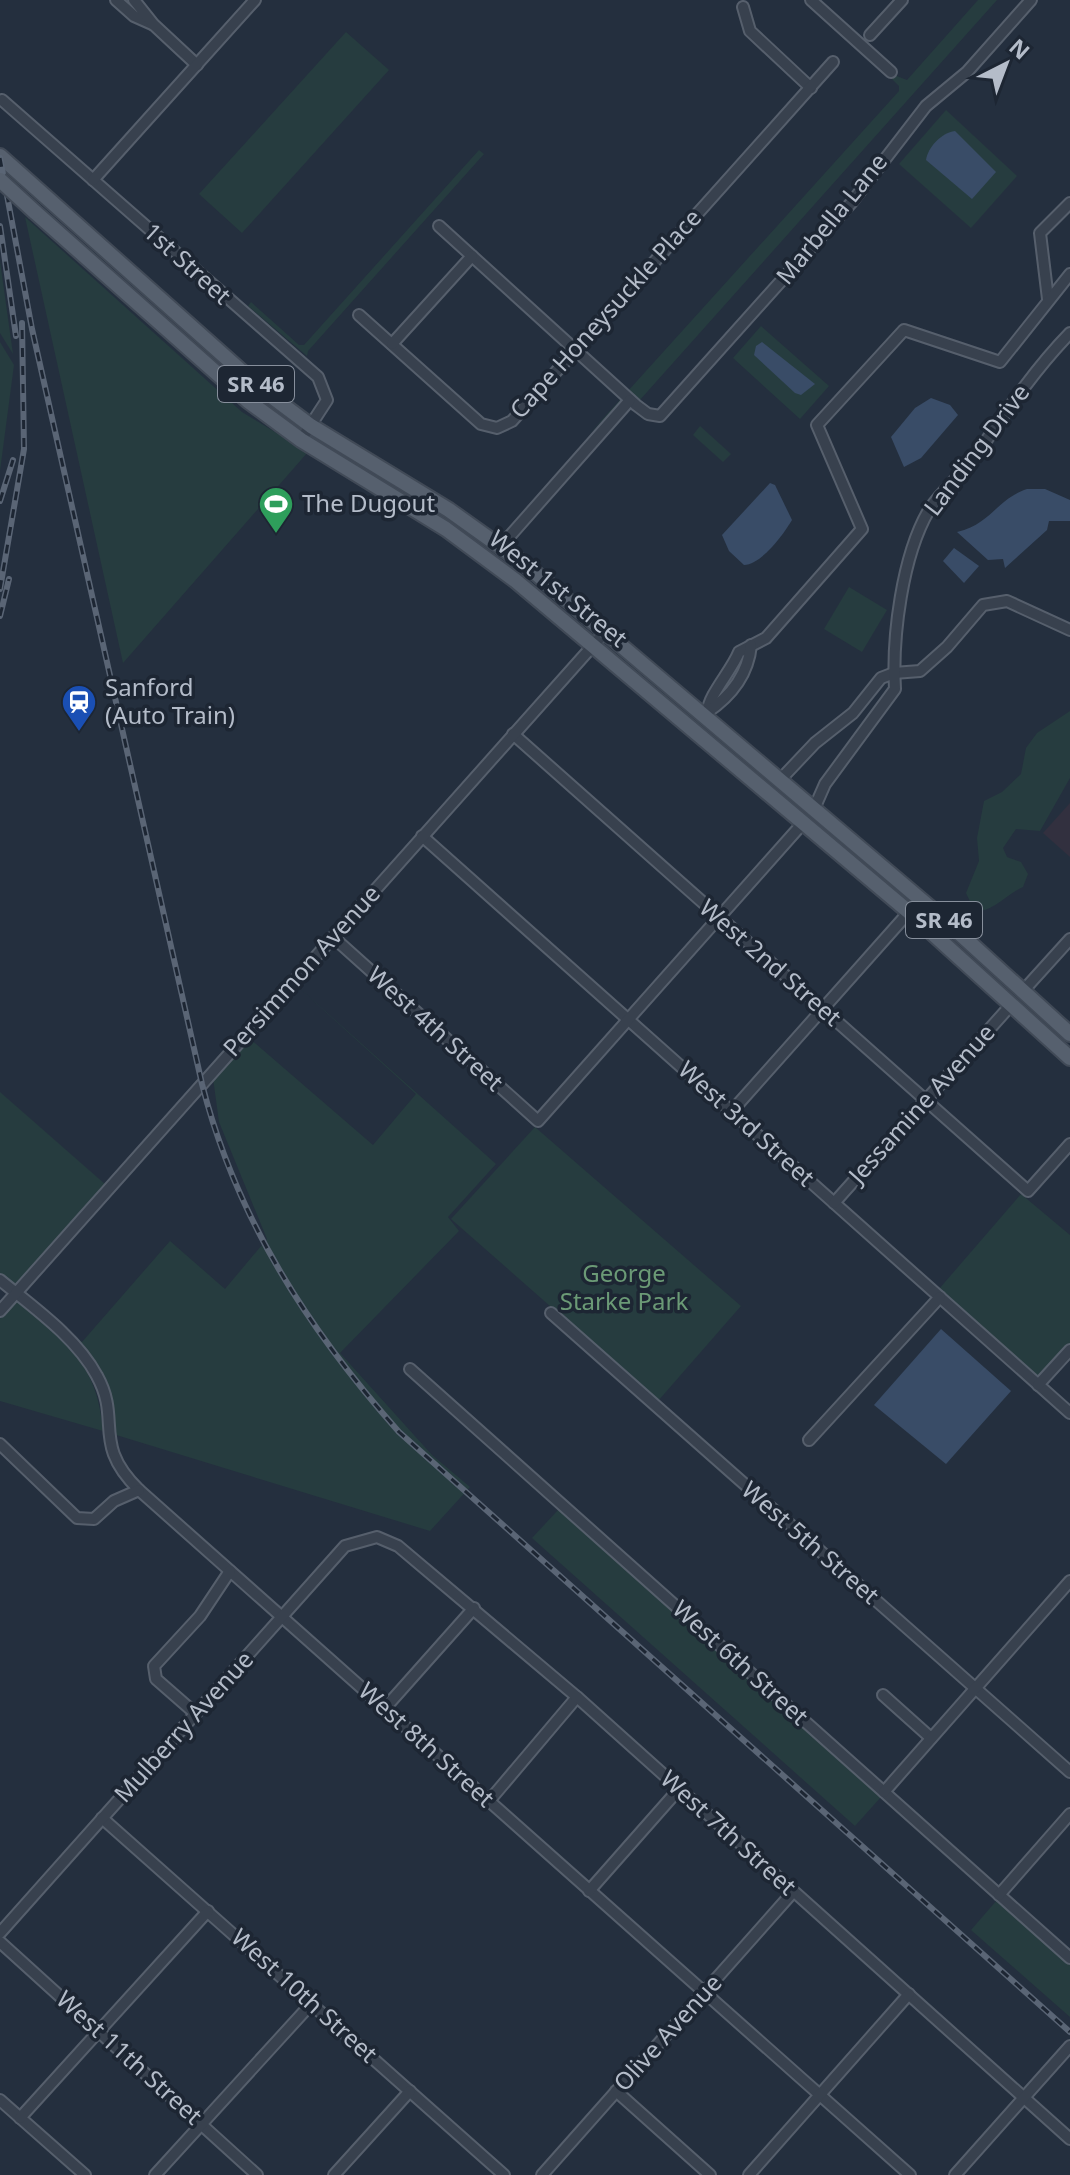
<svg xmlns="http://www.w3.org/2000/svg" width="1070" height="2175" font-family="'Noto Sans',sans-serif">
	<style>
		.medical { fill: #32303f }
		.green { fill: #263c3f }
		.water { fill: #394c67 }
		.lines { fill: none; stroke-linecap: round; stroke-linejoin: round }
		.minor-casing { stroke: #565f6c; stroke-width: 14 }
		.major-casing { stroke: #414a57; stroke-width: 18 }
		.minor { stroke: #38414e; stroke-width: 10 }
		.major { stroke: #56606e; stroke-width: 14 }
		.rail-casing { stroke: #5a6575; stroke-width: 6 }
		.rail { stroke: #1d2633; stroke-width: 3; stroke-dasharray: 9; stroke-linecap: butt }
		.major-bridge-casing { stroke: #414a57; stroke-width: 18; stroke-linecap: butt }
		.major-bridge { stroke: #56606e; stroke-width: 14 }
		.labels { text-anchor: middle; stroke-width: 7; stroke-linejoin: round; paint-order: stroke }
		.shield { fill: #1d2633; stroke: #878f9c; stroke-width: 2 }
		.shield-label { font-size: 22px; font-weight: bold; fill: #b4bcc9 }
		.street-label { font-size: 24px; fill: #b4bcc9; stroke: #1d2633 }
		.poi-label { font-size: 24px; fill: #b4bcc9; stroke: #1d2633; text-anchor: start }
		.park-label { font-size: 24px; fill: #6b9a76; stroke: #1d2633 }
	</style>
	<rect width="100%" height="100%" fill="#242f3e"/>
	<polygon class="medical" points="1070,803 1070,857 1043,833"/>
	<g class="green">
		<polygon points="978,0 997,0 639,401 630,393 590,433 899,91 899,86 891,78 894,75 907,80"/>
		<polygon points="346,32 389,70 242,233 199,194"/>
		<polygon points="946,110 1017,176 971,228 899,164"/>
		<polygon points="479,150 484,154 308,351 307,356 248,306 251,302 299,345 304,345"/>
		<polygon points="25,217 242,412 308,452 123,663"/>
		<polygon points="0,261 13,354 0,333"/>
		<polygon points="761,326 829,386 800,419 733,358"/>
		<polygon points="0,342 14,365 0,471"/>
		<polygon points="700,426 731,454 723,462 693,435"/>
		<polygon points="849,587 887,610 862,652 824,629"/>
		<path d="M 1070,711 L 1070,778 L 1040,831 L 1016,829 L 1003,848 L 1007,857 L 1021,862 L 1028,874 L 1023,887 C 1004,896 996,910 975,912 L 966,893 L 979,861 L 977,838 L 984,801 L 1002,792 L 1021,774 L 1026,748 L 1037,733 Z"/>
		<path d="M 296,985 L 496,1164 L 448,1217 L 459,1231 L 340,1353 L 432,1455 L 470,1487 L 430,1531 L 113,1434 C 107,1362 86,1349 35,1303 L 82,1342 L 170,1241 L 225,1289 L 267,1239 L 219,1122 L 213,1078 L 249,1038 L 373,1145 L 416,1094 Z"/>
		<polygon points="0,1092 106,1185 16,1286 0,1273"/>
		<polygon points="535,1127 741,1306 658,1401 451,1219"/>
		<polygon points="1021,1194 1070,1235 1070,1344 1039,1378 939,1289"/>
		<path d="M 16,1300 C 65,1344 97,1360 103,1431 L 0,1401 L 0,1318 Z"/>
		<polygon points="559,1509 881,1797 855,1826 532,1538"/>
		<polygon points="997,1900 1070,1964 1070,2017 971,1930"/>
	</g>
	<g class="water">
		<path d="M 955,131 L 996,172 L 972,199 L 926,160 C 928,147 941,133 955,131 Z"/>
		<polygon points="762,342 815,384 801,395 795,393 754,355 756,346"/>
		<polygon points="931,398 950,405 958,415 921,458 904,467 891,437 915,408"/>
		<path d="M 770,483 L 775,485 L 792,520 C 783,535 762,564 744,565 L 729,551 L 722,535 Z"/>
		<path d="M 1027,489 L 1045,489 L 1070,500 L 1070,521 L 1049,521 L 1047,530 L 1005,568 L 1003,559 L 988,560 L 957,532 C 993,523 995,500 1027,489 Z"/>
		<polygon points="954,548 979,566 964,583 943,561"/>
		<polygon points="941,1329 1011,1391 946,1464 874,1405"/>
	</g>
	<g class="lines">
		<g class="minor-casing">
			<g id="minor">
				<polyline points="116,0 134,16 152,24"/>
				<polyline points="134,0 154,25 197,65"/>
				<polyline points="811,0 891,72"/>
				<polyline points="743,7 750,31 811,88"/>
				<polyline points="870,35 902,0"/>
				<polyline points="2,100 318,377 327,400 301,440"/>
				<polyline points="93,180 255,0"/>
				<polyline points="439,226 636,405 648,414 660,416 852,202 926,106 967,72 1031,0"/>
				<polyline points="1048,299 1040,233 1070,203"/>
				<polyline points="359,315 481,424 497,428 512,421 833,62"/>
				<polyline points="392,344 472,256"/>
				<polyline points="501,546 630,400"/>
				<path d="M 708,711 C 708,696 732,670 739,652 L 766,638 L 862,529 L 817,425 L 904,330 L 1000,362 L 1070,274"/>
				<path d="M 706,713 C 730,697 748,676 751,645"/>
				<polyline points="513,734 1028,1191 1070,1144"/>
				<polyline points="780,780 815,743 853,713 881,678 894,673 920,671 947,647 983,605 1007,601 1070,630"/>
				<path d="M 814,809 L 825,784 L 895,689 C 892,637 902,556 929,510 C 942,489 963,475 977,454 C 1006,412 1034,370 1070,333"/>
				<polyline points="422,836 1070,1413"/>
				<polyline points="333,937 538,1121 803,823"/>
				<polyline points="1023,991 1070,939"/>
				<polyline points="732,1111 909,912"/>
				<polyline points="834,1203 1011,1005"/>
				<path d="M 0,1280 C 33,1307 77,1338 97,1376 C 122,1421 91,1443 139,1490 L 910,2175"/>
				<polyline points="0,1311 605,632"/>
				<polyline points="551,1313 1070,1772"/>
				<polyline points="410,1369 1070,1958"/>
				<polyline points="1038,1385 1070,1350"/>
				<polyline points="809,1440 940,1297"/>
				<polyline points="0,1444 77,1518 94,1519 114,1501 139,1490"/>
				<polyline points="883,1695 931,1738"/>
				<polyline points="385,1708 474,1608"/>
				<polyline points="196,1714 156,1679 154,1666 200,1616 230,1571"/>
				<polyline points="884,1792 1070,1581"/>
				<polyline points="489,1801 577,1697"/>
				<polyline points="102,1818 504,2175"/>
				<polyline points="589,1891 679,1789"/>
				<polyline points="999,1895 1070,1814"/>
				<polyline points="0,1933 345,1546 377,1537 398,1546 577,1697 1070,2139"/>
				<polyline points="0,1942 257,2175"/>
				<polyline points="616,2091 710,2175"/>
				<polyline points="0,2100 85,2175"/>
				<polyline points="20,2118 208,1911"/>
				<polyline points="155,2175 311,2004"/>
				<polyline points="334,2175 410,2091"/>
				<polyline points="542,2175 793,1892"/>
				<polyline points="749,2175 909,1994"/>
				<polyline points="955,2175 1070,2046"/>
			</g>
		</g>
		<g class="major-casing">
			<g id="major">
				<polyline points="0,156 259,387 311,426 449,510 526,565 946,921 1070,1034"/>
				<polyline points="35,212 248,401 301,440 446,529 516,581 909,912 1070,1058"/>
			</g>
		</g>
		<use href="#minor" class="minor"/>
		<use href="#major" class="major"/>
		<g class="rail-casing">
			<g id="rail">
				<path d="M 0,158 L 32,329 L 202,1084 C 236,1218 308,1329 399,1432 L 1070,2032"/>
				<polyline points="0,226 16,336"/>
				<polyline points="0,501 13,460"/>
				<polyline points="0,589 24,449 22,323"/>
				<polyline points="0,616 9,579"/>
			</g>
		</g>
		<use href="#rail" class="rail"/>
		<g class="major-bridge-casing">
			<polyline id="major-bridge" points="0,180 35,212"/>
		</g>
		<use href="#major-bridge" class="major-bridge"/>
	</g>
	<defs>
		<g id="stadium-pin" transform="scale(1.8)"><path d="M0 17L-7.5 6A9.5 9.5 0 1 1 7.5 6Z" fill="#2e9e5b" stroke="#1d2633"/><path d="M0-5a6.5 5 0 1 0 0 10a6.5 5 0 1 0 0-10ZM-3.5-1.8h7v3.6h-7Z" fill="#fff"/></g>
		<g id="station-pin" transform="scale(1.8)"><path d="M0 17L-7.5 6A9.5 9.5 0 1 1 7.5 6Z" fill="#1a4fb4" stroke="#1d2633"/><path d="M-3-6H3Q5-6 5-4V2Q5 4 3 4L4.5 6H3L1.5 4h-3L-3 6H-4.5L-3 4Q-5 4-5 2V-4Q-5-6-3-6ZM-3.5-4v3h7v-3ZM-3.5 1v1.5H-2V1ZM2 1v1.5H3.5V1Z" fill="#fff"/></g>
	</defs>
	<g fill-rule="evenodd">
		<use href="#stadium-pin" x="276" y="504"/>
		<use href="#station-pin" x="79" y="702"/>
	</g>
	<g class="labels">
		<g class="shield">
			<rect x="218" y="366" width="76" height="36" rx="6"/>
			<rect x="906" y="902" width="76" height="36" rx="6"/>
		</g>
		<g class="shield-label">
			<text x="256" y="392">SR 46</text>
			<text x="944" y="928">SR 46</text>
		</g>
		<g class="street-label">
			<text transform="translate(832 219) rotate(-51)" y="8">Marbella Lane</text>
			<text transform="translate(187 264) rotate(42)" y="8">1st Street</text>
			<text transform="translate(606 314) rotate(-48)" y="8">Cape Honeysuckle Place</text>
			<text transform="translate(977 450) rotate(-53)" y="8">Landing Drive</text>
			<text transform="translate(558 589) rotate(39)" y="8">West 1st Street</text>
			<text transform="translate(770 963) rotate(41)" y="8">West 2nd Street</text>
			<text transform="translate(302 971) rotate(-48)" y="8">Persimmon Avenue</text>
			<text transform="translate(435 1029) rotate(42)" y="8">West 4th Street</text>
			<text transform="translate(922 1104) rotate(-48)" y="8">Jessamine Avenue</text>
			<text transform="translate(746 1124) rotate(42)" y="8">West 3rd Street</text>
			<text transform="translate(810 1543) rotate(41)" y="8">West 5th Street</text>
			<text transform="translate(740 1663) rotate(42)" y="8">West 6th Street</text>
			<text transform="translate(184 1727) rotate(-48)" y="8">Mulberry Avenue</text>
			<text transform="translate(426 1745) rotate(42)" y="8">West 8th Street</text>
			<text transform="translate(728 1833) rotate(42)" y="8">West 7th Street</text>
			<text transform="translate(304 1996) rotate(42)" y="8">West 10th Street</text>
			<text transform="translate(668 2033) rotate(-48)" y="8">Olive Avenue</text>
			<text transform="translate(129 2058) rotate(42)" y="8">West 11th Street</text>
		</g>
		<g class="poi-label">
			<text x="302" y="512">The Dugout</text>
			<text x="105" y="696">Sanford<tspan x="105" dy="28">(Auto Train)</tspan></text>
		</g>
		<g class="park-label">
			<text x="624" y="1282">George<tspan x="624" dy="28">Starke Park</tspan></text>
		</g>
	</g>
	<g transform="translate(1006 64) rotate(42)" stroke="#1d2633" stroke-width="6" paint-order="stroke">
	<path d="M0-6L14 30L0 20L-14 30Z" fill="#b4bcc9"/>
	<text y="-12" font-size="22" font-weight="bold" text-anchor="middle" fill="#b4bcc9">N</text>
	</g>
</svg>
